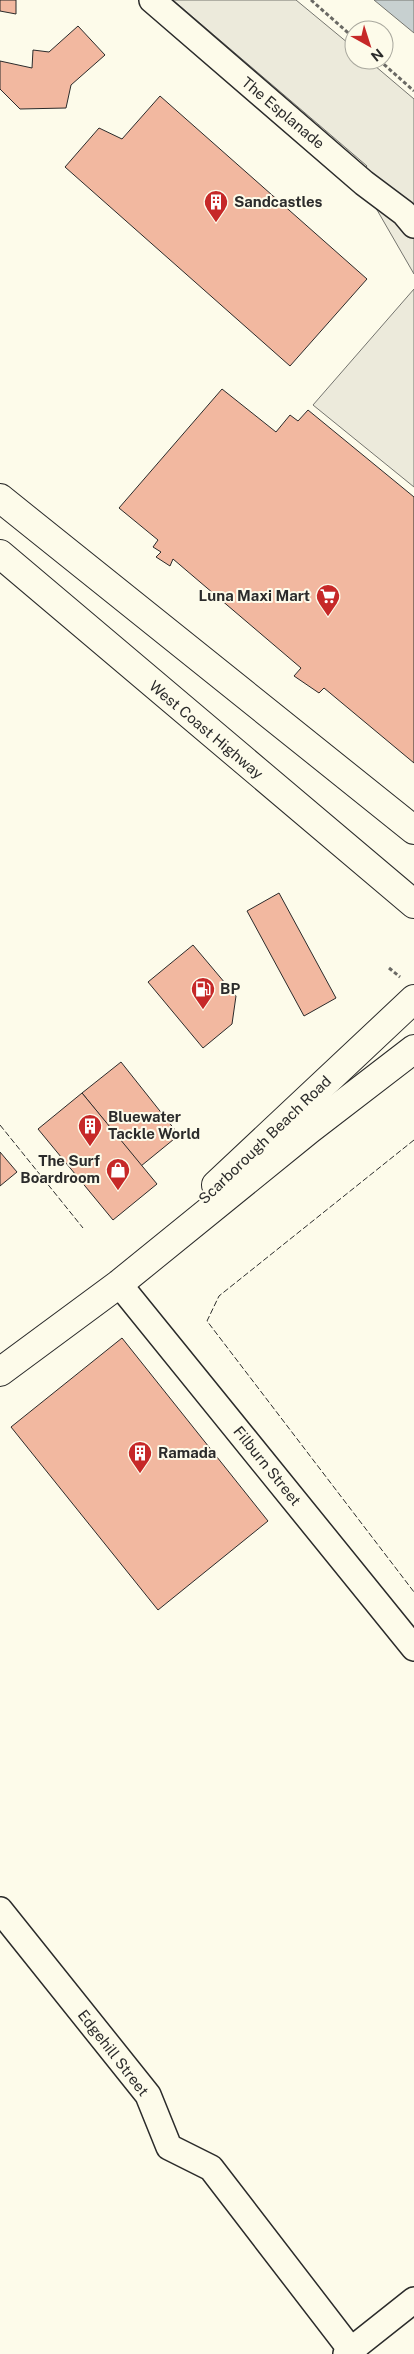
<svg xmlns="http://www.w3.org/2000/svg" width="414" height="2354" font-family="'Public Sans',sans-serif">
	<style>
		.parking { fill: #eceadb; stroke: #74746e }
		.water { fill: #c7d0d0; stroke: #74746e }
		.building { fill: #f2b8a0; stroke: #2b2b2b }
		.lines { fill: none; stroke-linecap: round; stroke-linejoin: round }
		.street-casing { stroke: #2b2b2b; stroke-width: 28 }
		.primary-casing { stroke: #2b2b2b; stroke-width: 30 }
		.highway-casing { stroke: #2b2b2b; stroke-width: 30 }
		.path { stroke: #6a6964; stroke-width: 3; stroke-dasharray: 4 2.5; stroke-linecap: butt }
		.street { stroke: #fdfbea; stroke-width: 25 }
		.primary { stroke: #fdfbea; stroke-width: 28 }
		.highway { stroke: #fdfbea; stroke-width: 28 }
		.fence { stroke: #2b2b2b; stroke-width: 1; stroke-dasharray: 6 2.5; stroke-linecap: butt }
		.labels { text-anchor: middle; stroke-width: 4; stroke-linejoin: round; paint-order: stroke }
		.street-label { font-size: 15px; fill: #2b2b2b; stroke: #fdfbea }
		.poi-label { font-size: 15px; font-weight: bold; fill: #2b2b2b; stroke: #fdfbea; text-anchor: start }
	</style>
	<rect width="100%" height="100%" fill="#fdfbea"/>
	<g class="parking">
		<polygon points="173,0 296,0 354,48 354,60 368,60 414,99 414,274 358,177 367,166"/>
		<polygon points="414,289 414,487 313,405"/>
	</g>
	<polygon class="water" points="374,0 414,0 414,33"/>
	<g class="building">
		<polygon points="0,0 16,0 16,14 0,11"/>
		<polygon points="78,26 105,55 71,85 66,108 20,109 0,89 0,61 32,68 33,50 49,52"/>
		<polygon points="160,96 367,279 290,366 65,167 99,128 122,139"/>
		<polygon points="222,389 276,432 290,415 298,421 308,410 414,497 414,763 324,688 319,693 294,676 301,668 173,559 170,566 156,557 161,552 153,547 158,540 119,508"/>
		<polygon points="279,893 336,998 304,1016 247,911"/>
		<polygon points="193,945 236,996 232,1024 203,1048 148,982"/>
		<polygon points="121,1062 179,1135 141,1166 82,1093"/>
		<polygon points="82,1093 157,1184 113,1220 38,1129"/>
		<polygon points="0,1152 17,1172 0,1186"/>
		<polygon points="122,1338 268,1521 158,1610 11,1427"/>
	</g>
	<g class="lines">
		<g class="street-casing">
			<g id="street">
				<polyline points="152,0 364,183 404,213 414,225"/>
				<polyline points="119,1284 414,1648"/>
				<polyline points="0,1910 148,2095 169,2147 211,2168 354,2354"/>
				<polyline points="346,2354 414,2300"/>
			</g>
		</g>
		<g class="primary-casing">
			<g id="primary">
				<polyline points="216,1185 414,999"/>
				<polyline points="0,1372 119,1284 310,1129 414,1049"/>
			</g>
		</g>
		<g class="highway-casing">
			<g id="highway">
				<polyline points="0,498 414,830"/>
				<polyline points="0,554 414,904"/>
			</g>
		</g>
		<g class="path">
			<polyline points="311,0 354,38"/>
			<polyline points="379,60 414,91"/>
			<polyline points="389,968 400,977"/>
		</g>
		<use href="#street" class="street"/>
		<use href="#primary" class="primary"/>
		<use href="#highway" class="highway"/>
		<g class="fence">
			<polyline points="0,1125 83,1228"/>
			<polyline points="414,1140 219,1296 207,1321 414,1592"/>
		</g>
	</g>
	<defs>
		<g id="building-pin" transform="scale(1.25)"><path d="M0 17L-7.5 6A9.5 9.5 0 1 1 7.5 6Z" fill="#c62828" stroke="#fdfbea"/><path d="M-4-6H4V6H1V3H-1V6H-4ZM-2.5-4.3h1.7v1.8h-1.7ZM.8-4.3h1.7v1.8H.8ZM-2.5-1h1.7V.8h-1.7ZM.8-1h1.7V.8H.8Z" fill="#fff"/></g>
		<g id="supermarket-pin" transform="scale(1.25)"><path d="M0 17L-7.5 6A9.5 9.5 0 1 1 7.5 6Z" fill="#c62828" stroke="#fdfbea"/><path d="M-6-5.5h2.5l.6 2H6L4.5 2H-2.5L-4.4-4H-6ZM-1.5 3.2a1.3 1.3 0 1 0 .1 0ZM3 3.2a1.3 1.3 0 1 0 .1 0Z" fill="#fff"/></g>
		<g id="fuel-pin" transform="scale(1.25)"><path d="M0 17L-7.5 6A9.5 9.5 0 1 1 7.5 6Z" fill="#c62828" stroke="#fdfbea"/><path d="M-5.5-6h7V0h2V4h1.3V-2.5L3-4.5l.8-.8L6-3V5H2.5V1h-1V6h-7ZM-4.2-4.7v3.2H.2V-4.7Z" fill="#fff"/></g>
		<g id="shop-pin" transform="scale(1.25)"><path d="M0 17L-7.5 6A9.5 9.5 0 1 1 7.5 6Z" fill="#c62828" stroke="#fdfbea"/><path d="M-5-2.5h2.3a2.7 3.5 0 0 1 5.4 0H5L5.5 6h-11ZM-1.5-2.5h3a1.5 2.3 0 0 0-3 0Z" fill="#fff"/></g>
	</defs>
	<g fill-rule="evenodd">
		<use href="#building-pin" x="216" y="202"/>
		<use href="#supermarket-pin" x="328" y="596"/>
		<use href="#fuel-pin" x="203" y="989"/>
		<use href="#building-pin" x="90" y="1126"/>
		<use href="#shop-pin" x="118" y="1170"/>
		<use href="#building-pin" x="140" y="1453"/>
	</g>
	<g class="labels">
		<g class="street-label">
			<text transform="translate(283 113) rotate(40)" y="5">The Esplanade</text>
			<text transform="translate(206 730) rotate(40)" y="5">West Coast Highway</text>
			<text transform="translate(265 1140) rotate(-44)" y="5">Scarborough Beach Road</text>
			<text transform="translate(267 1466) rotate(51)" y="5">Filburn Street</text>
			<text transform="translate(113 2053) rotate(52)" y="5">Edgehill Street</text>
		</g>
		<g class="poi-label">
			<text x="234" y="207">Sandcastles</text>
			<text x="310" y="601" text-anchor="end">Luna Maxi Mart</text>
			<text x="220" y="994">BP</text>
			<text x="108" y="1122">Bluewater<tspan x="108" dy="17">Tackle World</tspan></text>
			<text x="100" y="1166" text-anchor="end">The Surf<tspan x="100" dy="17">Boardroom</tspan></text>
			<text x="158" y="1458">Ramada</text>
		</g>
	</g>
	<g transform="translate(369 45) rotate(141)"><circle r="24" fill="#fdfbea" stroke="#a9a89e"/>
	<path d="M0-4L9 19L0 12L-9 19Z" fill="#c62828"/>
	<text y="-8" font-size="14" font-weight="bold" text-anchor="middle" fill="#2b2b2b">N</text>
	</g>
</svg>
